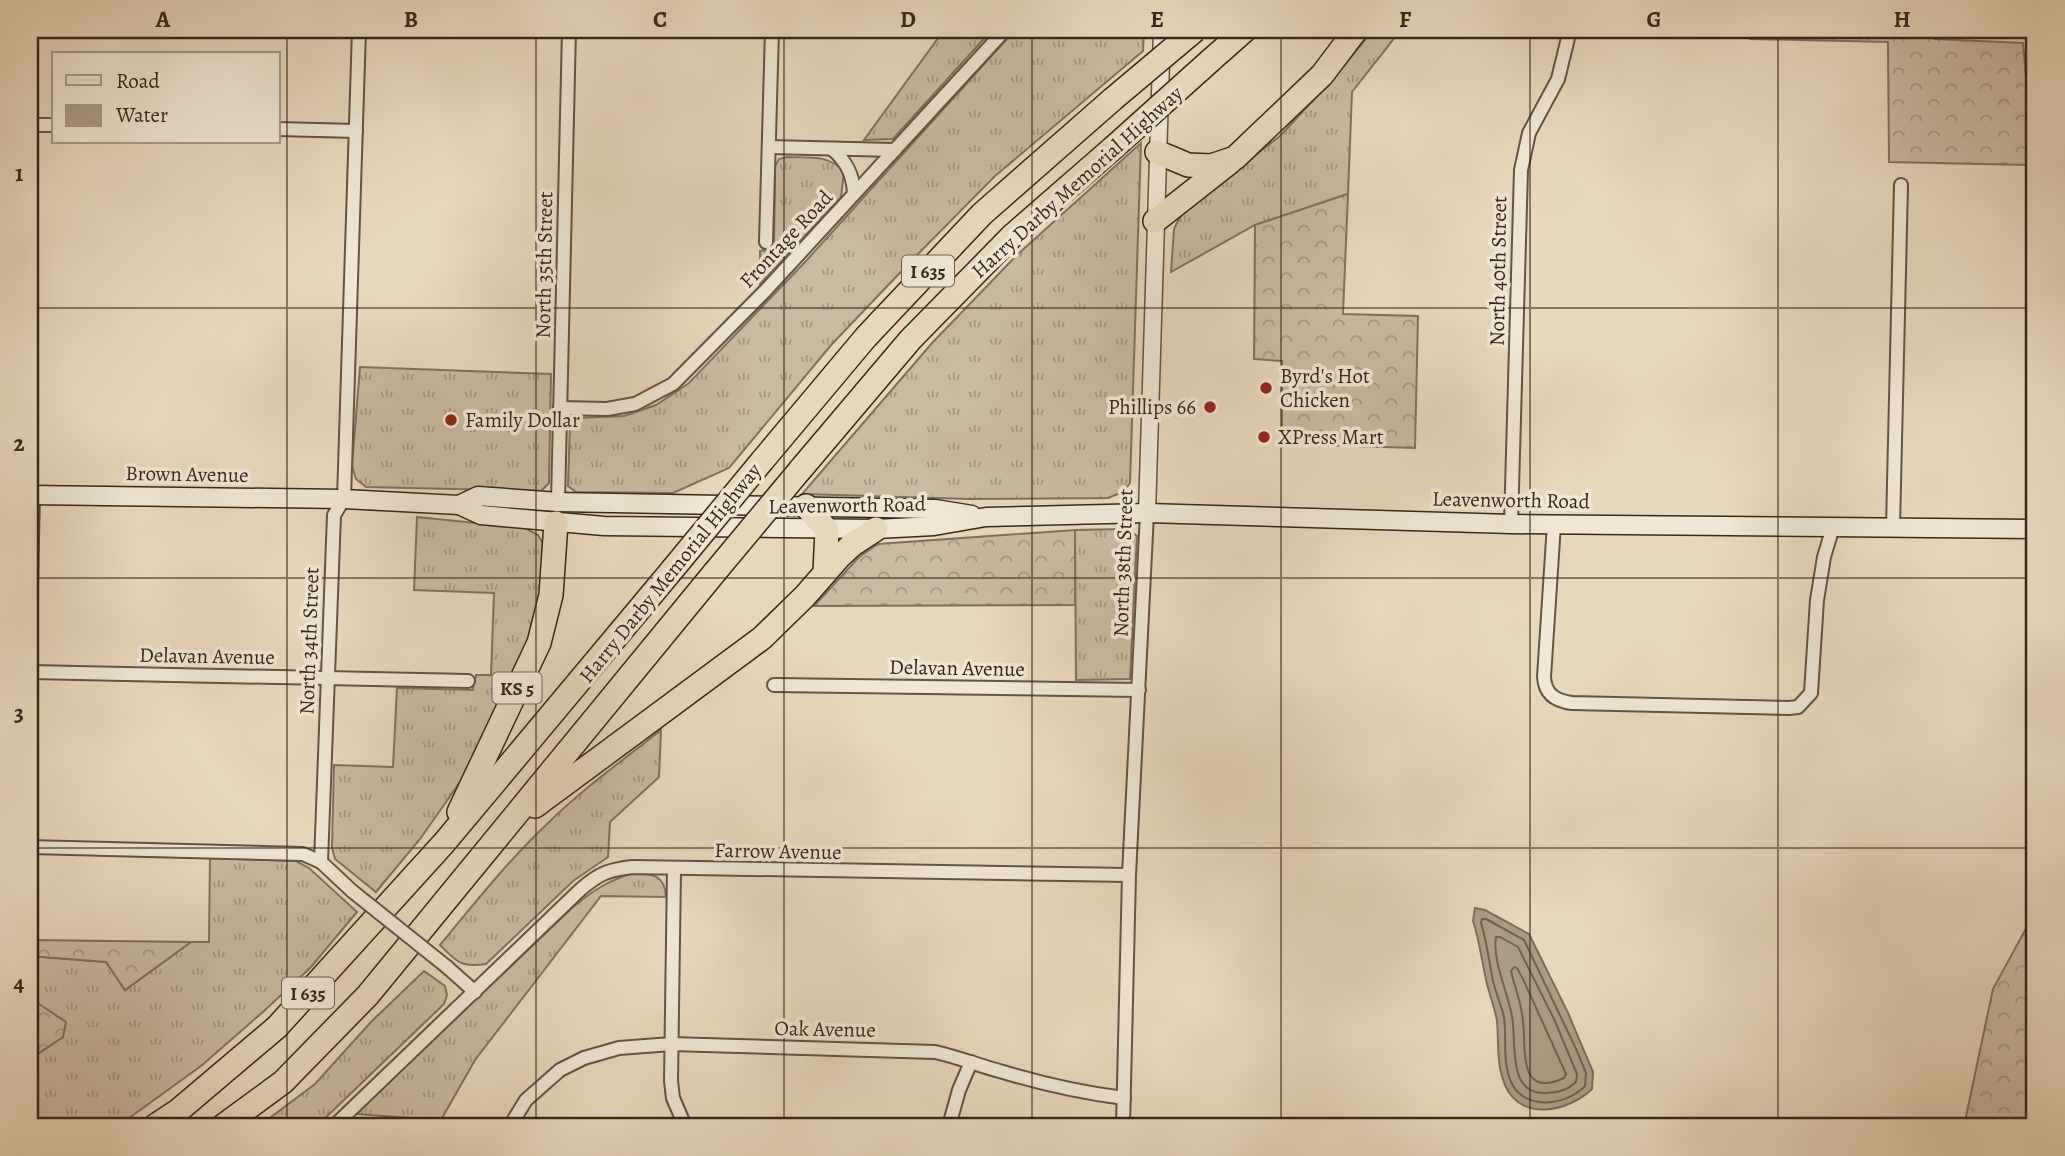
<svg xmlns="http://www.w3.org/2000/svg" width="2065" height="1156" font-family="Alegreya,serif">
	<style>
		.grass { fill: url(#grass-tufts); stroke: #82705e; stroke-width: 2 }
		.forest { fill: url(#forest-crowns); stroke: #82705e; stroke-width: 2 }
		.water { fill: #ad9c84; stroke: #7f6d5a; stroke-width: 2 }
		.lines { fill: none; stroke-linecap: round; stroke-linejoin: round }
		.shore { stroke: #746250; stroke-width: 2 }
		.minor-casing { stroke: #665344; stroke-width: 16 }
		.tertiary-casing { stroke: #665344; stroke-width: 19 }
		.secondary-casing { stroke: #3a271c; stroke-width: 21 }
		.motorway-casing { stroke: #3a271c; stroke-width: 26 }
		.minor { stroke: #f0e6d2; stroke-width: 12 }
		.tertiary { stroke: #f0e6d2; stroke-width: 16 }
		.secondary { stroke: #f0e6d2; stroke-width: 18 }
		.motorway { stroke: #e8d8ba; stroke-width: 23 }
		.minor-bridge-casing { stroke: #665344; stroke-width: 16; stroke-linecap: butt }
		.motorway-bridge-casing { stroke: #3a271c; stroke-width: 26; stroke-linecap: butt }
		.minor-bridge { stroke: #f0e6d2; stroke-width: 12 }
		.motorway-bridge { stroke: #e8d8ba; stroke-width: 23 }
		.grid { fill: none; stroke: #3a271c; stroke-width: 2; stroke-opacity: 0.55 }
		.poi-dot { fill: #8f2418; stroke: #f0e6d2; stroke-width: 2.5 }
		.labels { text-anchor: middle; stroke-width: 7; stroke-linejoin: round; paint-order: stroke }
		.shield { fill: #f0e6d2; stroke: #716053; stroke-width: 2 }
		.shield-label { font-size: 19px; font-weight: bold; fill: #3a271c }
		.street-label { font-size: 21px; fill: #3a271c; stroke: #f0e6d2 }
		.poi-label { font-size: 21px; fill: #3a271c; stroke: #f0e6d2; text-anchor: start }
		.neatline { fill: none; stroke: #3a271c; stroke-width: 2.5 }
		.grid-label { font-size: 23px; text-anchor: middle; font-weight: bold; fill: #3a271c }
	</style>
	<defs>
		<pattern id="grass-tufts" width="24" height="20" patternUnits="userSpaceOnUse" patternTransform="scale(1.75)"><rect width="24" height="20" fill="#caba9f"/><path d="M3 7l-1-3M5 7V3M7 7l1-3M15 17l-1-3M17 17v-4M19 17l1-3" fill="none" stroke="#a59781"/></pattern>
		<pattern id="forest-crowns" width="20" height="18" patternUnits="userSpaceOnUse" patternTransform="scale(1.75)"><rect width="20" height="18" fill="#caba9f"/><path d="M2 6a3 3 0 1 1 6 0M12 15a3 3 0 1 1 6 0" fill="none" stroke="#a59781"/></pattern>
	</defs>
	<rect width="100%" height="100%" fill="#e8d8ba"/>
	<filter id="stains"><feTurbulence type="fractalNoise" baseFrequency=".00286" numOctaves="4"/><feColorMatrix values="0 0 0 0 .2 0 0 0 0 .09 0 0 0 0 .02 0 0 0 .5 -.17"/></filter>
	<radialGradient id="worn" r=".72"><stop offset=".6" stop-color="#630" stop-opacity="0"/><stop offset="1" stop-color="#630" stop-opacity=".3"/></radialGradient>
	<g class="grass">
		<polygon points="944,30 992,30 893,139 864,140"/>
		<polygon points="1015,30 1144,30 1143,51 995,176 916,256 832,344 729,468 673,493 576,492 568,486 570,424 576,418 624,416 656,405 689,383 806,261"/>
		<polygon points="1373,30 1558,30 1556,35 1400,31 1352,92 1348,194 1255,225 1171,272 1174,229 1183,211 1280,136 1333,79"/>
		<polygon points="1141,143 1130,483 1123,492 1108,498 969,499 802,494 933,342 1017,255"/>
		<path d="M 787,157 C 808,158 829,154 844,172 L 841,197 L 760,284 L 760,251 L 774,248 L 775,166 L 779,159 Z"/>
		<polygon points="360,367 551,374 549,483 541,491 366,487 356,479 352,466"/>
		<polygon points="417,517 525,528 538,535 547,550 545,595 522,657 472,765 420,839 376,892 335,859 332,848 334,765 393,767 397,688 473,690 476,675 491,675 494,593 414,590"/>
		<polygon points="1128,529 1137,536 1130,679 1076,680 1075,530"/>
		<path d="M 661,730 L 659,777 L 610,822 L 608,857 L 573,881 L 486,964 C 461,968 457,962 440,945 C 474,904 507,862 546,825 C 581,790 622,761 661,730 Z"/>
		<polygon points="210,858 296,861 309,868 357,912 310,968 264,1011 201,1066 118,1126 30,1126 30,1059 63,1037 39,1004 30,1004 30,956 106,962 125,990 191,942 209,942"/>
		<path d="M 634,873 C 653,874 665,875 666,897 L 601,896 L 475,1060 L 441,1120 L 355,1114 L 572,908 C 592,891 609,880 634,873 Z"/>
		<polygon points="424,971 445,986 447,995 444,1004 322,1121 319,1126 259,1126 315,1084 371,1022"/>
	</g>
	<g class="forest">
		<polygon points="1751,30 1923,30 1934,39 2023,43 2031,137 2028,165 1889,162 1888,42 1750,39"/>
		<polygon points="1348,194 1343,314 1418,316 1415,448 1282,444 1282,361 1254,359 1255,225"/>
		<polygon points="1075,530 1075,605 814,606 859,557 878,544"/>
		<polygon points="2035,912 2035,1126 1964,1126 1993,989"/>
		<polygon points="30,940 191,942 125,990 106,962 30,956"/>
		<polygon points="30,1004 39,1004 66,1022 63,1037 30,1059"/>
	</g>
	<path class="water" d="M 1475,908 L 1485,910 L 1529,934 L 1568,1013 L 1593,1072 L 1592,1089 C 1568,1112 1521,1122 1505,1085 C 1496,1064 1499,1042 1497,1021 C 1495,1009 1490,996 1487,984 C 1482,963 1480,942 1473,921 Z"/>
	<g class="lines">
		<g class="shore">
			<path d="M 1482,919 L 1486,919 L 1524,940 L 1577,1051 L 1586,1073 L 1585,1086 C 1566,1106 1524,1111 1511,1082 C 1502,1061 1507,1039 1504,1017 C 1501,1005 1496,993 1493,981 C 1489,961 1487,942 1481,923 Z"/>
			<path d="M 1496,937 L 1500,937 L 1518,947 L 1554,1019 L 1577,1074 L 1576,1082 C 1568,1090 1558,1093 1547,1093 C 1506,1096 1517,1041 1512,1016 C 1508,993 1492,960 1496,937 Z"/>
			<path d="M 1514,967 L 1517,968 L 1523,979 L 1566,1074 L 1564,1078 C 1514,1101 1528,1041 1522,1014 C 1520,999 1514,985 1511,971 Z"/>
		</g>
		<g class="minor-casing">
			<g id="minor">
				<polyline points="30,125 54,125"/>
				<polyline points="278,129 356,131"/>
				<polyline points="769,147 895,150"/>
				<path d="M 832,149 C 846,161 853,174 854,193"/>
				<polyline points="766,242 772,30"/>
				<polyline points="560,408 607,409 635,404 673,384 765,291 1005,30"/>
				<polyline points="558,502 569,30"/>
				<polyline points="1511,524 1521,170 1529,133 1558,79 1570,30"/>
				<path d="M 1554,524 L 1544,677 C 1545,694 1555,701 1572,703 L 1789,708 L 1798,707 L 1811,693 L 1817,600 L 1824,557 L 1833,527"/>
				<polyline points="1893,527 1901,185"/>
				<polyline points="30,631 33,495"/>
				<polyline points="30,672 468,681"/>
				<polyline points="774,685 1139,690"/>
				<polyline points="30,847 303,854 321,862 352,891"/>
				<polyline points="321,862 334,515 344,499 359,30"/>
				<polyline points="674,869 671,1081 673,1098 685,1126"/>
				<polyline points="447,967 475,992"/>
				<path d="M 334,1126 L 581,889 C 600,873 608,870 632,867 L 1129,875"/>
				<path d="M 510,1126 L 526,1100 L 560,1070 L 584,1058 L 619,1048 L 671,1044 L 935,1052 C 958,1057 980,1066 1003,1072 C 1043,1084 1082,1093 1124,1098"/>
				<polyline points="949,1126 959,1090 971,1062"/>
				<polyline points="1123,1126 1129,875 1147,513"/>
			</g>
		</g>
		<g class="tertiary-casing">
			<polyline id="tertiary" points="1147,513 1162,30"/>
		</g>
		<g class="secondary-casing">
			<g id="secondary">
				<polyline points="30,495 344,499 459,505 481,515 604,526 876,529 934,526 986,517 1147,513 1511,524 2035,529"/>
				<polyline points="459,505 478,496 558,502 935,509 972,515"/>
			</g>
		</g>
		<g class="motorway-casing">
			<g id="motorway">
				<polyline points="1211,60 1245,30"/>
				<polyline points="1157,152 1188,165 1211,166 1235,158 1322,75 1356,30"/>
				<polyline points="1155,221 1230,162"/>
				<polyline points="762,461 866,337 982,214 1113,99"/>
				<polyline points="800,470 910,340 1012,236 1113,148"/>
				<polyline points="806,506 827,530 825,572"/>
				<polyline points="535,806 762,638 805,596 840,556 853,544 876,529"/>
				<polyline points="459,812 539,643 551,595 556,523"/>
				<polyline points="155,1126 179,1110 277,1027 444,843 672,570"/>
				<polyline points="223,1126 283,1082 368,995 715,572"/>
			</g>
		</g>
		<use href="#minor" class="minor"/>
		<use href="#tertiary" class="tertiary"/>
		<use href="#secondary" class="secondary"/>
		<use href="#motorway" class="motorway"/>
		<g class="minor-bridge-casing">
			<polyline id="minor-bridge" points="352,891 447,967"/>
		</g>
		<g class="motorway-bridge-casing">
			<g id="motorway-bridge">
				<polyline points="1113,99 1195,30"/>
				<polyline points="1113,148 1211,60"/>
				<polyline points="672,570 762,461"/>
				<polyline points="715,572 800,470"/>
			</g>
		</g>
		<use href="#minor-bridge" class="minor-bridge"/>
		<use href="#motorway-bridge" class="motorway-bridge"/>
	</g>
	<path class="grid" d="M 287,30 L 287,1126M 536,30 L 536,1126M 784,30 L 784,1126M 1032,30 L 1032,1126M 1281,30 L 1281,1126M 1530,30 L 1530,1126M 1778,30 L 1778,1126M 30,308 L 2035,308M 30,578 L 2035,578M 30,848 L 2035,848"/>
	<g class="poi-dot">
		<circle cx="1266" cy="388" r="7"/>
		<circle cx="1210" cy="407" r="7"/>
		<circle cx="451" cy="420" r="7"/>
		<circle cx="1264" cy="437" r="7"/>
	</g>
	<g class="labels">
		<g class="shield">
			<rect x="902" y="255.5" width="52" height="31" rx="5"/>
			<rect x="492.5" y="672.5" width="49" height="31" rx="5"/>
			<rect x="282" y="977.5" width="52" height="31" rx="5"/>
		</g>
		<g class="shield-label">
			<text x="928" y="278">I 635</text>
			<text x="517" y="695">KS 5</text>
			<text x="308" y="1000">I 635</text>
		</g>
		<g class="street-label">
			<text transform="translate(1077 182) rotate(-42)" y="7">Harry Darby Memorial Highway</text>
			<text transform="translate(786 239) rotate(-47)" y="7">Frontage Road</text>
			<text transform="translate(544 265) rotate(-89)" y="7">North 35th Street</text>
			<text transform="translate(1498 271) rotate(-89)" y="7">North 40th Street</text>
			<text transform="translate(187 474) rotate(1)" y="7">Brown Avenue</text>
			<text transform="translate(1511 500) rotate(1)" y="7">Leavenworth Road</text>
			<text transform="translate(847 505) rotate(-1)" y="7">Leavenworth Road</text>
			<text transform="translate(1123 563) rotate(-88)" y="7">North 38th Street</text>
			<text transform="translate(670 573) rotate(-51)" y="7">Harry Darby Memorial Highway</text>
			<text transform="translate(309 641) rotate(-88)" y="7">North 34th Street</text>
			<text transform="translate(207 656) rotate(1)" y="7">Delavan Avenue</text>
			<text transform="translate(957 668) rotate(1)" y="7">Delavan Avenue</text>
			<text transform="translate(778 851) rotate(1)" y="7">Farrow Avenue</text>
			<text transform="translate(825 1029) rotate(1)" y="7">Oak Avenue</text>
		</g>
		<g class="poi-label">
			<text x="1280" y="383">Byrd's Hot<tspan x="1280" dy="24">Chicken</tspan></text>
			<text x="1196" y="414" text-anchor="end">Phillips 66</text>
			<text x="465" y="427">Family Dollar</text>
			<text x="1278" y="444">XPress Mart</text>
		</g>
	</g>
	<rect width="2065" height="1156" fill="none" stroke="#e8d8ba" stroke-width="77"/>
	<rect x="52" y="52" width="228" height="91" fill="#f0e6d2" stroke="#a79a89" stroke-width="2"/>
	<rect x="66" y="75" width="35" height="10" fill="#f0e6d2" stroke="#a79a89" stroke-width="2"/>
	<text x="116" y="88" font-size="21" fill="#3a271c">Road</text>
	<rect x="66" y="105" width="35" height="21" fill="#ad9c84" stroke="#a79a89" stroke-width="2"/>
	<text x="116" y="122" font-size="21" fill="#3a271c">Water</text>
	<rect x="38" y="38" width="1988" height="1080" class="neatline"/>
	<g class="grid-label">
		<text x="163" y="27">A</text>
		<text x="411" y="27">B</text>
		<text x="660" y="27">C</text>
		<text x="908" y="27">D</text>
		<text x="1157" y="27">E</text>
		<text x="1405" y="27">F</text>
		<text x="1654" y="27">G</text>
		<text x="1902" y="27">H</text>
		<text x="19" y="181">1</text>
		<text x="19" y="451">2</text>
		<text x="19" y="721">3</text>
		<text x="19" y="991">4</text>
	</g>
	<rect width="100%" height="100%" filter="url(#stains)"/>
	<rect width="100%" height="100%" fill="url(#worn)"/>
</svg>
